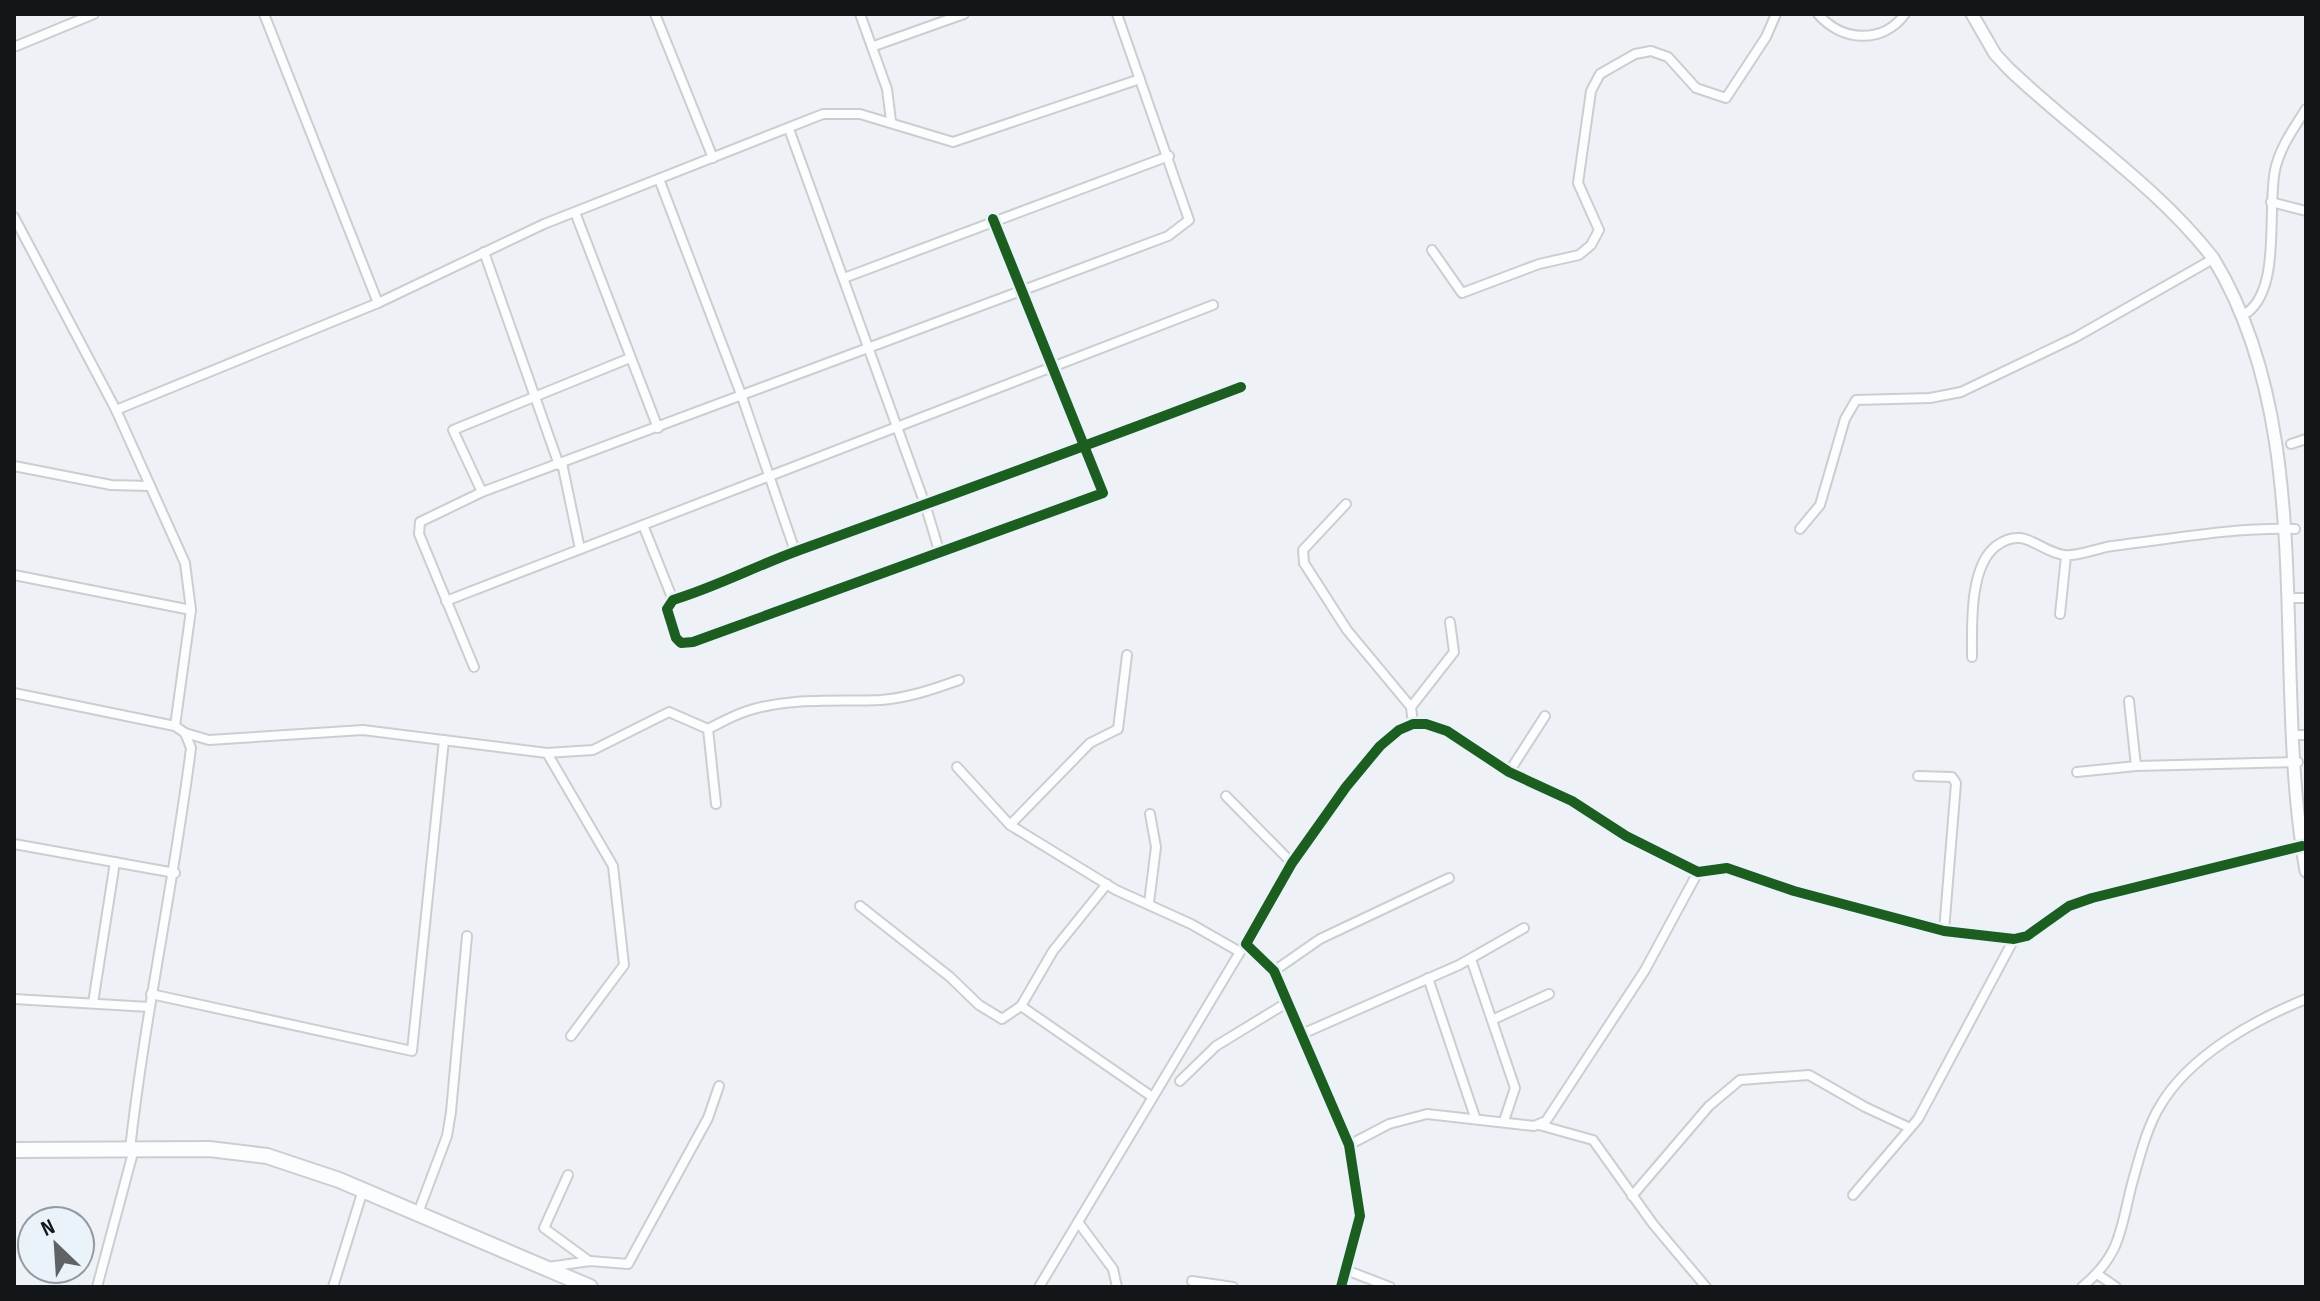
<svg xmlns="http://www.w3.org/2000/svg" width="2320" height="1301" font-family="'Sofia Sans Condensed',sans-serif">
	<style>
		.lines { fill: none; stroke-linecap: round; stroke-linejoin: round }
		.minor-casing { stroke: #cbced1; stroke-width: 12 }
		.tertiary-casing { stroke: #cbced1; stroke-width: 15 }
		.primary-casing { stroke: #cbced1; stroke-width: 18 }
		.minor { stroke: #fcfdfe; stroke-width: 8 }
		.tertiary { stroke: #fcfdfe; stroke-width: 11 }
		.primary { stroke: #fcfdfe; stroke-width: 14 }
		.cycleway-casing { stroke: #eaf2fa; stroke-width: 15 }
		.cycleway { stroke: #1b5e20; stroke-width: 10 }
	</style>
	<rect width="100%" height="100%" fill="#eef2f6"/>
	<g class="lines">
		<g class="minor-casing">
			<g id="minor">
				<polyline points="264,14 378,303"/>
				<polyline points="655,14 713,158"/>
				<polyline points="860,14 887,89 891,121"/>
				<path d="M 1818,14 C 1842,42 1883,44 1905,14"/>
				<polyline points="874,46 964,14"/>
				<polyline points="14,47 94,14"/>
				<polyline points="789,129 926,507 940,554"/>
				<polyline points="659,179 741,394 795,551"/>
				<polyline points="2271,202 2306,211"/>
				<polyline points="576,215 658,428"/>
				<path d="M 14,217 L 116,410 L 185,563 L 191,610 L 175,726 L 185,733 L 191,748 C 174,883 145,1014 130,1149"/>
				<path d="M 993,219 L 1103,493 L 693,642 L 681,643 L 676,638 L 667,609 L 673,600 C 716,587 756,566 797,551 C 946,497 1094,443 1241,387"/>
				<polyline points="1432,250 1462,293 1539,264 1579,255 1591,245 1599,230 1578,183 1591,91 1600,74 1635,54 1651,51 1668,57 1696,88 1726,98 1766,37 1776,14"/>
				<polyline points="484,252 559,465"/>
				<polyline points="844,278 1169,156"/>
				<path d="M 2248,312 C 2281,286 2267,210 2275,170 C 2280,147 2294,128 2306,109"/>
				<polyline points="116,410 378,303 544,224 823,114 860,114 953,142 1140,79"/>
				<polyline points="2291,444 2306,439"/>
				<polyline points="562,463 580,549"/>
				<polyline points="14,466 111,485 150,486"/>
				<polyline points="482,492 453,430 630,358"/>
				<polyline points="1346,504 1303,550 1304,563 1347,630 1411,707 1413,724"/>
				<polyline points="643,525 673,600"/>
				<polyline points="1800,529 1820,505 1845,419 1856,400 1930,398 1961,392 2076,337 2213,259"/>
				<polyline points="14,575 191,610"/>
				<polyline points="2295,598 2306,598"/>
				<polyline points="446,601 1213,305"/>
				<polyline points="2060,614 2066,556"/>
				<path d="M 1972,657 C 1972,626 1969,567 1996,546 C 2024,525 2038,551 2064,555 C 2077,557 2098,548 2112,546 C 2172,539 2235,527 2295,529"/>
				<polyline points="474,667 419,534 420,522 482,492 1168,236 1189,220 1117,14"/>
				<polyline points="14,693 175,726"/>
				<polyline points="2129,701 2136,766"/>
				<polyline points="1411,707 1454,652 1450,622"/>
				<polyline points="708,729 716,804"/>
				<path d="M 185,733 L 209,740 L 363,730 L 547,753 L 593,750 L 669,712 L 708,729 C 720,723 734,715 747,711 C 790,697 837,702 881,700 C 908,698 934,689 959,680"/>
				<polyline points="2297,735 2306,735"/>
				<polyline points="547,753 613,866 624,965 571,1036"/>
				<polyline points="957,767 1010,825 1116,890 1191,924 1240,952 1243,947"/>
				<polyline points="1509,772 1545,716"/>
				<polyline points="2077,772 2136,766 2298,762"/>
				<polyline points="1918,776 1952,777 1956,783 1944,931"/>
				<polyline points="1226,796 1292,863"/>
				<polyline points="1010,825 1090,743 1118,729 1127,655"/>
				<polyline points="14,844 175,873"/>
				<polyline points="1149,903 1156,847 1150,814"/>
				<polyline points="860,906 950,977 979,1005 1002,1019 1021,1006 1053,951 1107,884"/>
				<polyline points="1471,959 1515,1088 1504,1121"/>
				<polyline points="1274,971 1320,939 1449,878"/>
				<polyline points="1428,978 1475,1117"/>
				<polyline points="151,994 412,1051 444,740"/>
				<polyline points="14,999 149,1007"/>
				<polyline points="93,1003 115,862"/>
				<polyline points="1021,1006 1151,1096"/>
				<polyline points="1492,1020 1549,994"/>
				<polyline points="1302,1034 1459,965 1524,928"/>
				<polyline points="1180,1081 1216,1046 1288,1002"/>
				<polyline points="1539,1125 1593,1140 1653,1224 1706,1287"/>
				<polyline points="1349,1145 1389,1124 1427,1114 1534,1126 1546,1121 1645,970 1698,872"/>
				<polyline points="568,1175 544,1228 589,1261"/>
				<polyline points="1853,1195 1918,1119 2014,939"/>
				<polyline points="1632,1196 1709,1106 1740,1080 1809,1075 1865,1107 1910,1128"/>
				<polyline points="418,1213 447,1136 451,1112 467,936"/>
				<polyline points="1078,1222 1113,1269 1117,1287"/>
				<polyline points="548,1267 590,1261 628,1264 708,1118 719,1086"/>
				<polyline points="1346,1270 1390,1287"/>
				<polyline points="2097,1274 2116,1287"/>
				<polyline points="1192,1281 1233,1287"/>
				<polyline points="97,1287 134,1149"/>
				<polyline points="333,1287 363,1190"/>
				<polyline points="1039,1287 1240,952"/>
				<polyline points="1341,1287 1360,1216 1349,1145 1274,971 1246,944 1292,863 1346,787 1380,746 1399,730 1413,724 1426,724 1447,731 1509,772 1572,801 1626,836 1698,872 1727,868 1794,891 1944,931 2014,939 2027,936 2069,906 2092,898 2302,846"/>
				<path d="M 2082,1287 C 2123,1253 2120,1228 2133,1180 C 2140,1156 2147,1127 2160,1106 C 2189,1056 2254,1020 2306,999"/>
			</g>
		</g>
		<g class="tertiary-casing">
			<path id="tertiary" d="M 1972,14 L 1995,54 L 2009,69 C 2076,133 2156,185 2213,258 C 2320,433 2270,669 2306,871"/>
		</g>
		<g class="primary-casing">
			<polyline id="primary" points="14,1150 209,1149 267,1156 339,1180 590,1287"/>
		</g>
		<use href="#minor" class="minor"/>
		<use href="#tertiary" class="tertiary"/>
		<use href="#primary" class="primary"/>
		<g class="cycleway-casing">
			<g id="cycleway">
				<path d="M 993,219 L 1103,493 L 693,642 L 681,643 L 676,638 L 667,609 L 673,600 C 716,587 756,566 797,551 C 946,497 1094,443 1241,387"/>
				<polyline points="1341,1287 1360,1216 1349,1145 1274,971 1246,944 1292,863 1346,787 1380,746 1399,730 1413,724 1426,724 1447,731 1509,772 1572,801 1626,836 1698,872 1727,868 1794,891 1944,931 2014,939 2027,936 2069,906 2092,898 2302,846"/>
			</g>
		</g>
		<use href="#cycleway" class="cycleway"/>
	</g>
	<rect width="2320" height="1301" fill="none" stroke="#131619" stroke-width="32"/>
	<g transform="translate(56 1245) rotate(335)"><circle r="38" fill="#eaf2fa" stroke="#949aa0" stroke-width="2"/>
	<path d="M0-6L14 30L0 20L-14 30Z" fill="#606366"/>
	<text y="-12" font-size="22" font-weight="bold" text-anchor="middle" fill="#131619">N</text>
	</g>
</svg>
